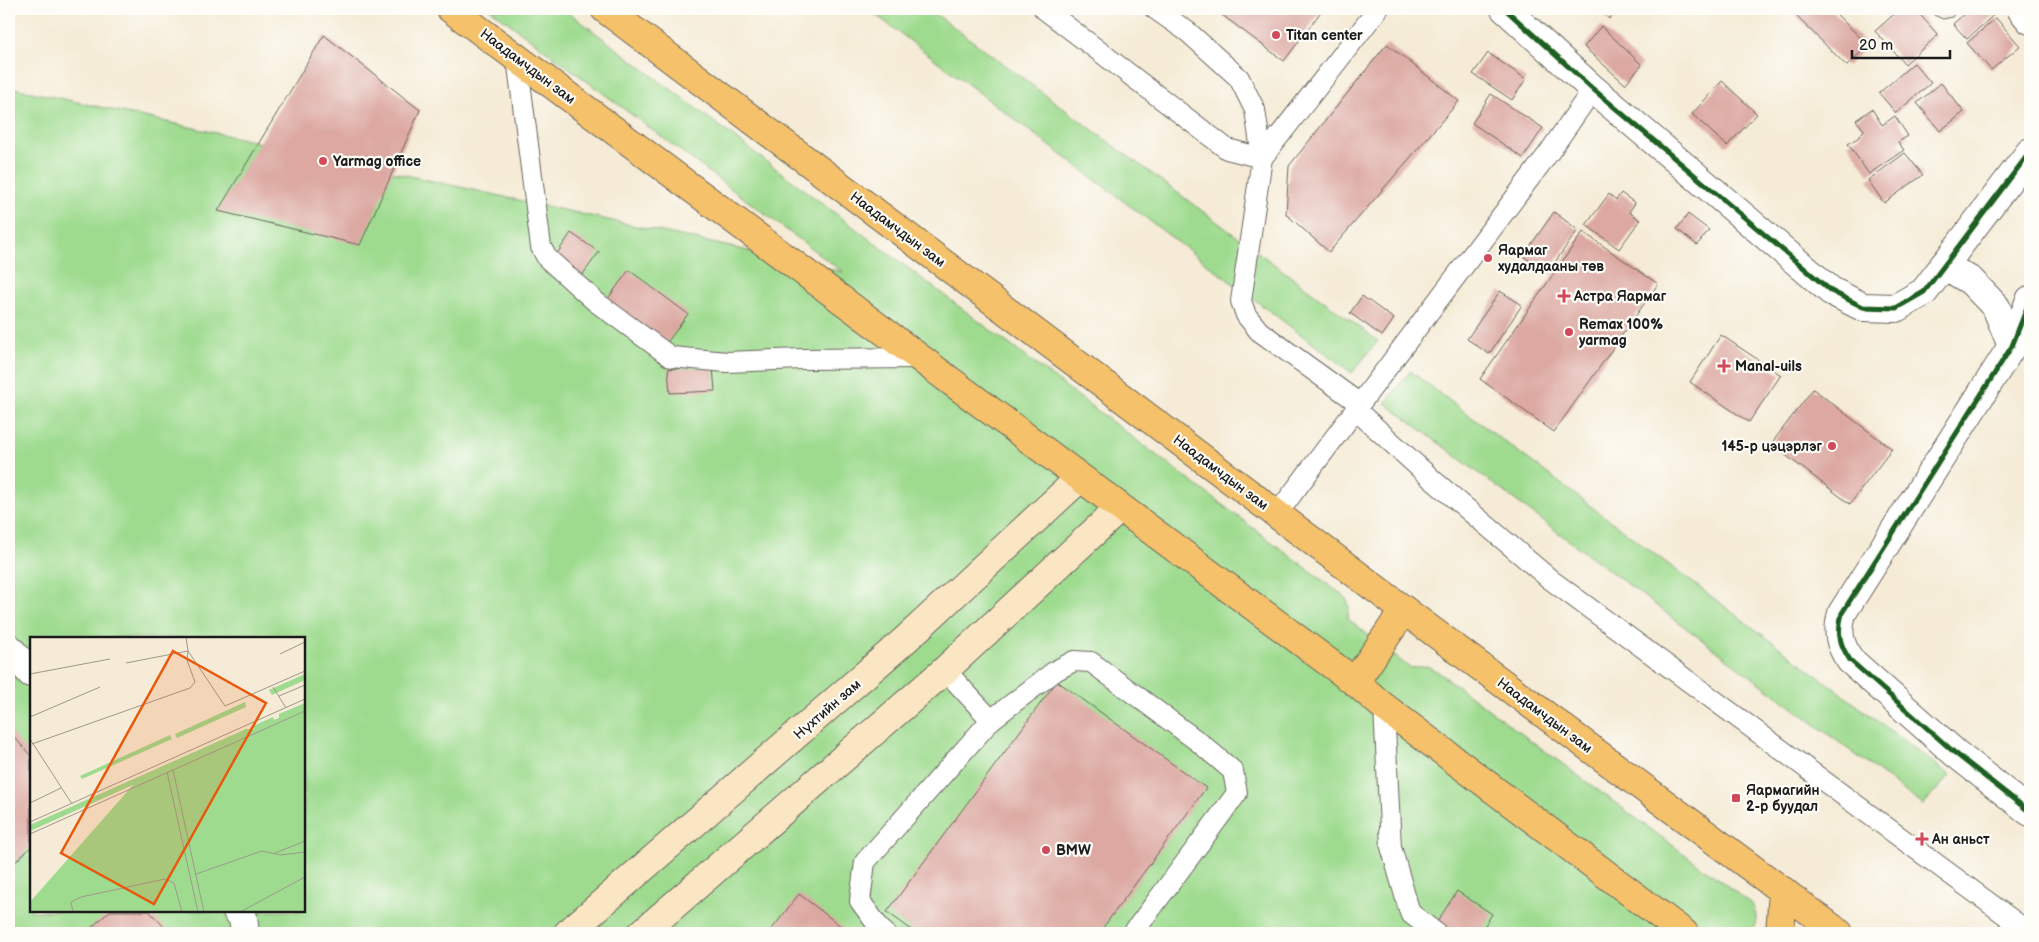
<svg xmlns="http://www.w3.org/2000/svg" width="2039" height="942" font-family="'Balsamiq Sans',sans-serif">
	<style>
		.green { fill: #9edb8f; stroke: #5d7c56; fill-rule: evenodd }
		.building { fill: #dca8a1 }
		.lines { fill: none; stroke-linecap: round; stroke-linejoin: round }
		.lane-casing { stroke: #68645d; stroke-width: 22 }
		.street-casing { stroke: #68645d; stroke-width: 30 }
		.secondary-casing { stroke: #68645d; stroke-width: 30 }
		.highway-casing { stroke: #68645d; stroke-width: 30 }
		.lane { stroke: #fff; stroke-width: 20 }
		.street { stroke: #fff; stroke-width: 28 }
		.secondary { stroke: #fbe6c4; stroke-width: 28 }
		.highway { stroke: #f5c16b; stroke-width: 28 }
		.cycleway-casing { stroke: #fdfcf7; stroke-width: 8 }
		.cycleway { stroke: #1b5e20; stroke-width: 5 }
		.poi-dot { fill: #d1495b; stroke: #fdfcf7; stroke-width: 2 }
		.labels { text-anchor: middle; stroke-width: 4.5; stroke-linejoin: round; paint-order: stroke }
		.poi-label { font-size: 14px; font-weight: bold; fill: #1c1c1c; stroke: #fdfcf7; text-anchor: start }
		.street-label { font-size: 14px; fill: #1c1c1c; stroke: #fdfcf7 }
		.inset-road { fill: none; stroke: #9e988c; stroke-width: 1 }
		.view { fill: #e8590c; fill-opacity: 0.15; stroke: #e8590c; stroke-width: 2.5 }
		.inset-edge { fill: none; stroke: #1c1c1c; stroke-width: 2.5 }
	</style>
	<rect width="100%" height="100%" fill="#fdfcf7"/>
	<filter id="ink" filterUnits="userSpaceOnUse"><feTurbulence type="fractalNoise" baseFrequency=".02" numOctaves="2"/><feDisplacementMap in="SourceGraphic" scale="10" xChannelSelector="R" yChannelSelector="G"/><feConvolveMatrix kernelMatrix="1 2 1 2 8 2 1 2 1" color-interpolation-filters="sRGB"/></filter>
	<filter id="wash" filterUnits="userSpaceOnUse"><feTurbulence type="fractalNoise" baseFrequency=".0096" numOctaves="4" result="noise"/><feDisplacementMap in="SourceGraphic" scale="20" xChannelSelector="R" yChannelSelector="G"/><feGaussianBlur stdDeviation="1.12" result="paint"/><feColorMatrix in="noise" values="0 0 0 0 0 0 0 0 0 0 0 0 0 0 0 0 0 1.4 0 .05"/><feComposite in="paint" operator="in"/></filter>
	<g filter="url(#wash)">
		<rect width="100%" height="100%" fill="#f5ebd6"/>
		<g class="green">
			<path d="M 490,9 L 564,9 L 1346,598 L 1349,607 L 1348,619 L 1410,668 L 1427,666 L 1438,672 L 1752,904 C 1757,916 1758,921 1751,932 L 9,933 L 9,87 L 843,272 ZM 31,638 L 304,638 L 304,911 L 31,911 Z"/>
			<polygon points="868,9 929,9 1378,341 1352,373"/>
			<polygon points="1410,371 1950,775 1923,805 1385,403"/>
		</g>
		<g id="blocks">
			<g class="building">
				<polygon points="1214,9 1323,9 1284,61"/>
				<polygon points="1598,9 1619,9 1609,19"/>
				<polygon points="1795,9 1831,9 1868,45 1847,66 1792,12"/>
				<polygon points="1900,9 1915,9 1938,35 1905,64 1875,31"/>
				<polygon points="1930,9 1958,9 1952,17 1943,19 1934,15"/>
				<polygon points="1969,9 1999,10 1967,39 1953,24"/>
				<polygon points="1996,18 2020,46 1991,70 1967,43"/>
				<polygon points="1601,26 1642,65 1625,84 1584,47"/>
				<polygon points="324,35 420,110 360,245 218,211"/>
				<polygon points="1387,44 1459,101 1329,252 1286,214 1289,166"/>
				<polygon points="1488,53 1526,79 1512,100 1473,74"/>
				<polygon points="1914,63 1931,83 1896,113 1879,93"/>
				<polygon points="1722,81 1757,114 1727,146 1692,114"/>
				<polygon points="1941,83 1964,112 1940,131 1917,103"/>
				<polygon points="1491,94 1543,128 1523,158 1472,123"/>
				<polygon points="1872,109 1882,125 1895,116 1908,136 1898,142 1904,150 1869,174 1848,144 1859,137 1864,130 1856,120"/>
				<polygon points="1905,153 1923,175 1884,203 1868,180"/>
				<polygon points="1621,193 1635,203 1629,212 1640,220 1619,249 1586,225 1609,194 1616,200"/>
				<polygon points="1554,212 1578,230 1547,273 1523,256"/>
				<polygon points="1688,214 1709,230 1697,245 1677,229"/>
				<polygon points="1583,232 1658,284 1554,432 1480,379"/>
				<polygon points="571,233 599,252 581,277 554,258"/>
				<polygon points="629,270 688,314 666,344 607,300"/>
				<polygon points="1500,291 1522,305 1489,354 1467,339"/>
				<polygon points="1362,296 1394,319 1382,336 1350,313"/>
				<polygon points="1721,335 1781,375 1749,422 1690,382"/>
				<polygon points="713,367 715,391 670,393 668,369"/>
				<polygon points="1813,389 1892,449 1850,504 1771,444"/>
				<polygon points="2030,600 2030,621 2027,613"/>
				<polygon points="1057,681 1206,788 1099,933 916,933 887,912"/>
				<polygon points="9,731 31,756 31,847 12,865 9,862"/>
				<polygon points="1457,891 1492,914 1480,933 1430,933"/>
				<polygon points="799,894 850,933 769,933"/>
				<polygon points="110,911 149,911 170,933 85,933"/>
			</g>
		</g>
	</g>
	<g filter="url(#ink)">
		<use href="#blocks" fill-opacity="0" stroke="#68645d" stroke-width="1"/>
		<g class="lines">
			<g class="lane-casing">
				<g id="lane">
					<polyline points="1044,9 1227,149 1262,158"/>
					<polyline points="1155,9 1188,32 1239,78 1255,110 1262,158 1241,301 1246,315 1259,331 1360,404"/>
					<polyline points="517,58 541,247 547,258 596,302 671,357 727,362 803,359 919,358"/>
					<polyline points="1262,158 1378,9"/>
					<polyline points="1356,410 1434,481 1551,580 2030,933"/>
					<polyline points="1277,514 1548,154 1593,89"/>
					<polyline points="945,670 991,720"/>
					<polyline points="1384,707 1391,847 1410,913 1436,933"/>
					<polyline points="885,933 881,930 860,901 865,862 991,720 1055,671 1074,661 1091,662 1200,743 1233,771 1237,793 1133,933"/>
				</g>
			</g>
			<g class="street-casing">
				<g id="street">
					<polyline points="1505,9 1593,89 1831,291 1863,307 1896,308 1924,292 2030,152"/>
					<polyline points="2021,9 2030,20"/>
					<polyline points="1944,265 1971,281 1996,307 2012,346"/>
					<path d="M 2030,300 L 2012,346 L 1842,613 C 1837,632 1839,644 1850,660 L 1955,753 L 2030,812"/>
					<polyline points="9,648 31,673"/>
					<polyline points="237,911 243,917 245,933"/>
				</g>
			</g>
			<g class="secondary-casing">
				<g id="secondary">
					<polyline points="568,933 905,640 1080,478"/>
					<polyline points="642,933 945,670 1120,508"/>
				</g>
			</g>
			<g class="highway-casing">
				<g id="highway">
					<polyline points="451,9 1355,682 1384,707 1684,933"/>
					<polyline points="605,9 1404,610 1839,933"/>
					<polyline points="1355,682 1404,610"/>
					<polyline points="1780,933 1783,891"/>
				</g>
			</g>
			<use href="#lane" class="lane"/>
			<use href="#street" class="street"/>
			<use href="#secondary" class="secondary"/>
			<use href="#highway" class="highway"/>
			<g class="cycleway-casing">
				<g id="cycleway">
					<polyline points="1505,9 1593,89 1831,291 1863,307 1896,308 1924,292 2030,152"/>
					<path d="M 2030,300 L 2012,346 L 1842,613 C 1837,632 1839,644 1850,660 L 1955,753 L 2030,812"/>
				</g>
			</g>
			<use href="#cycleway" class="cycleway"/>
		</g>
	</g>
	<g class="poi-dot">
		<circle cx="1276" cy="35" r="5"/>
		<circle cx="323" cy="161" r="5"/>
		<circle cx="1488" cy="258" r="5"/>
		<path d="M1561.5 288.5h5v5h5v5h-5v5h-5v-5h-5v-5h5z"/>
		<circle cx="1569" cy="332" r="5"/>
		<path d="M1721.5 358.5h5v5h5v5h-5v5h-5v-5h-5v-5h5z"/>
		<circle cx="1832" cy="446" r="5"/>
		<rect x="1731" y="793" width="10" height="10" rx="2.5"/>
		<path d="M1919.5 831.5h5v5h5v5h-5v5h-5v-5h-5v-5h5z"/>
		<circle cx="1046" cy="850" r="5"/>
	</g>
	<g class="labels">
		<g class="poi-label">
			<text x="1286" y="40">Titan center</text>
			<text x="333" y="166">Yarmag office</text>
			<text x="1498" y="255">Яармаг<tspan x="1498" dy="16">худалдааны төв</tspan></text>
			<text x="1574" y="301">Астра Яармаг</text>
			<text x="1579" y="329">Remax 100%<tspan x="1579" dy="16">yarmag</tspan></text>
			<text x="1735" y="371">Manal-uils</text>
			<text x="1822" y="451" text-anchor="end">145-р цэцэрлэг</text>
			<text x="1746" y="795">Яармагийн<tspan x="1746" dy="16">2-р буудал</tspan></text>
			<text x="1932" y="844">Ан аньст</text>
			<text x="1056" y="855">BMW</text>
		</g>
		<g class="street-label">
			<text transform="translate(528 66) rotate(37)" y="5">Наадамчдын зам</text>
			<text transform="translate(898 229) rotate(37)" y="5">Наадамчдын зам</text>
			<text transform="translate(1221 472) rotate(37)" y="5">Наадамчдын зам</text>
			<text transform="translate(827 709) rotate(-41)" y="5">Нүхтийн зам</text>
			<text transform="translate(1545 715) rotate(37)" y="5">Наадамчдын зам</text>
		</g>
	</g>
	<g transform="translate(30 637)">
		<rect width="275" height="275" fill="#f5ebd6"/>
		<path d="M 275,37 L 275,43 L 242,58 L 239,53 ZM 215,65 L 216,70 L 147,101 L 145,97 ZM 275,66 L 275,275 L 0,275 L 0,265 L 103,148 L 0,194 L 0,188 L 216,92 L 224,92 L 223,89 L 243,80 L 244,83 L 249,81 L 249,77 ZM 140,98 L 142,102 L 52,142 L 50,139 Z" fill="#9edb8f"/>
		<path class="inset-road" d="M 156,0 L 158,14 L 195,69 L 275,34M 250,17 L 275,5M 0,37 L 80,22M 243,50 L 256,71M 249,59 L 275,48M 0,80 L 70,50M 0,102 L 42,167M 2,107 L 160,51 L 165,45 L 157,23 L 158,14 L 96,26M 143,133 L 174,275M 137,135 L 168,275M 0,166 L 31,151M 0,185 L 275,62M 0,197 L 275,74M 245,216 L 275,204M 166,237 L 232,214 L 251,218 L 275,215M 43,275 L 41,265 L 51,260 L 135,242 L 144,246 L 152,275M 210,275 L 275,240"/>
		<path class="view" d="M 143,14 L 236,66 L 124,267 L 31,216 Z"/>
		<rect width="275" height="275" class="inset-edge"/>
	</g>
	<rect width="2039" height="942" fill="none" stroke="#fdfcf7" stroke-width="30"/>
	<path d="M1852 50v8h98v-8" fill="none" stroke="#1c1c1c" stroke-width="2.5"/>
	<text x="1859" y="50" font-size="15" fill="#1c1c1c" stroke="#fdfcf7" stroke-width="4" paint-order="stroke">20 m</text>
</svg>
